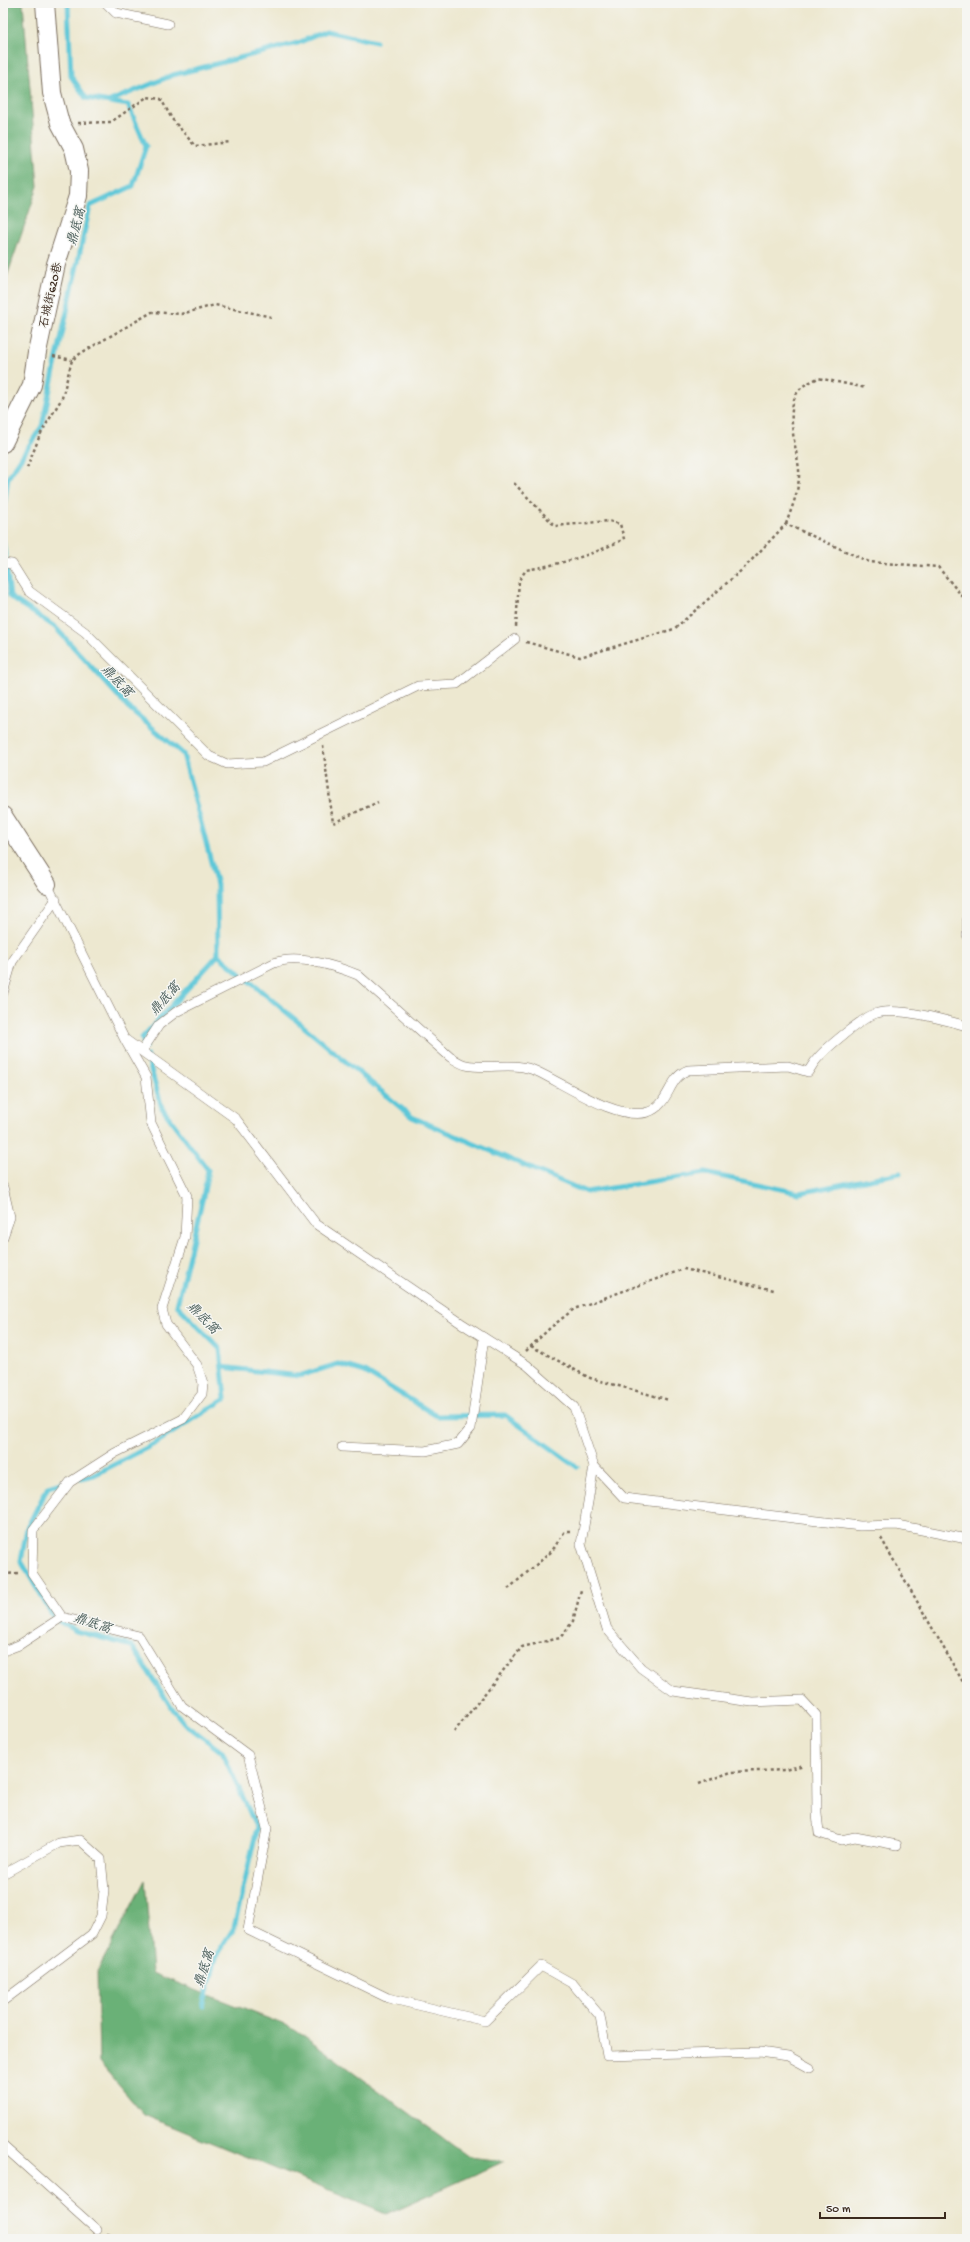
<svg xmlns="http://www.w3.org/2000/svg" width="970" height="2242" font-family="'Gochi Hand','LXGW WenKai TC',sans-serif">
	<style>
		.forest { fill: #6bb177; stroke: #536e4a }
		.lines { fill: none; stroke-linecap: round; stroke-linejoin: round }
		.stream { stroke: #5dc7d8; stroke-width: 5 }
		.service-casing { stroke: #796c5c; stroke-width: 10 }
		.minor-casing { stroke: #796c5c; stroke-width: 20 }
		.path { stroke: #796c5c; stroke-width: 2.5; stroke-dasharray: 3 3; stroke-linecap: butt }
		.service { stroke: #fff; stroke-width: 9 }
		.minor { stroke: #fff; stroke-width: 18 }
		.labels { text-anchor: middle; stroke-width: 3; stroke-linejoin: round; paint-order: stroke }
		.street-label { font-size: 12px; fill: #3b2a1e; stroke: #f6f6f2 }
		.water-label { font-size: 13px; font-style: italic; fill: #455956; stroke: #f6f6f2 }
	</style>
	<rect width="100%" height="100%" fill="#f6f6f2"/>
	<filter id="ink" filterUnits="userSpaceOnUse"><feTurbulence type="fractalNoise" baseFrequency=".025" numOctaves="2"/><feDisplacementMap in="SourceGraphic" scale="8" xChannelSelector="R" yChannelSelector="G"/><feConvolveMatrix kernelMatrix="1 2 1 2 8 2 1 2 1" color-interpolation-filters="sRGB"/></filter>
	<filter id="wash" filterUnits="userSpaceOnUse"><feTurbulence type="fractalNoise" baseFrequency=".012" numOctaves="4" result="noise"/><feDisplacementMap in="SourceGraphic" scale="16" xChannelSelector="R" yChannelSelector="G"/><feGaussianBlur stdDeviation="0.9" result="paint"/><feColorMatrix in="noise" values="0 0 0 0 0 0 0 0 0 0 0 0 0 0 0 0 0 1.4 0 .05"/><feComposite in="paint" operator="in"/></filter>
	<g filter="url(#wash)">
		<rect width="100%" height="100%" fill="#ede8d0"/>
		<g class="forest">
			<polygon points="3,3 23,3 38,186 3,288"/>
			<polygon points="145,1880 152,1973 295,2029 469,2157 505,2161 386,2214 144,2115 99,2062 97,1972"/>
		</g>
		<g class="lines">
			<g class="stream">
				<polyline points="110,101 173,75 298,43 326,31 376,42"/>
				<polyline points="3,512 8,478 42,426 90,206 133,186 146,146 128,105 86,98 71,76 68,3"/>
				<polyline points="3,541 10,597 55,627 128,707 183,754 217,885 218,955 142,1038 145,1047"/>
				<polyline points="218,955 412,1117 586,1192 705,1173 799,1193 900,1173"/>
				<polyline points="222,1367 299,1376 338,1364 365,1372 437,1416 505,1415 577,1467"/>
				<polyline points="81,1478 94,1475 156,1443 225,1399 220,1349 177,1305 203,1197 208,1170 162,1108 147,1056"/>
				<polyline points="69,1481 48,1487 27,1528 21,1561 54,1618 76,1631 132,1646 171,1707 184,1723 222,1752 257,1828 234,1928 217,1954 203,2006"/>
			</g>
		</g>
	</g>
	<g filter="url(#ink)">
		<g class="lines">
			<g class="service-casing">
				<g id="service">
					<polyline points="106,3 116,13 168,24"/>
					<polyline points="3,563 12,564 29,591 85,632 209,756 227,764 263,762 418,686 457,684 515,639"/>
					<polyline points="47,884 125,1040 146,1077 151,1123 187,1196 185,1237 162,1309 166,1324 197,1365 203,1383 202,1394 183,1419 115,1453 70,1482 33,1530 32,1573 62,1617 139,1636 182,1706 248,1755 267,1828 248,1930 388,1998 485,2021 541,1966 573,1984 600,2016 607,2056 760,2052 788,2056 810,2068"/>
					<polyline points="967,921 967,935"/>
					<polyline points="3,993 12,962 56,899"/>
					<polyline points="126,1040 236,1119 316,1224 461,1323 527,1365 574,1407 594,1466 581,1544 607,1629 641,1668 673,1691 752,1702 802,1700 816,1715 817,1813 819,1833 841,1840 855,1837 897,1845"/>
					<path d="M 142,1051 L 159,1025 L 176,1012 L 274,963 C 297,954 336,966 358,975 L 450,1057 C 455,1060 461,1064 466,1065 C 489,1070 514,1061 536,1071 C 563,1083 618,1122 648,1112 C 670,1105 668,1077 688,1070 L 788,1066 L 808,1072 C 811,1068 813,1063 817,1059 C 825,1049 864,1016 877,1013 C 899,1007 945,1020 967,1026"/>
					<polyline points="3,1187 10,1217 3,1237"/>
					<polyline points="342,1447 425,1451 458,1444 471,1428 484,1338"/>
					<polyline points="594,1466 624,1498 860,1526 897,1525 967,1539"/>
					<polyline points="3,1651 19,1645 62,1617"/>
					<polyline points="3,1874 59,1843 80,1840 101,1859 104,1890 101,1916 92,1934 3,2001"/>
					<polyline points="3,2146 97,2230"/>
				</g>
			</g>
			<g class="minor-casing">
				<g id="minor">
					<polyline points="3,443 32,385 37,352 56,264 78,196 79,171 74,149 60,123 52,93 45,3"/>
					<polyline points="3,816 47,884"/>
				</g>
			</g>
			<g class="path">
				<polyline points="78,123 111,122 147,97 161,99 172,119 195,146 231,142"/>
				<polyline points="53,356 72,360"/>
				<polyline points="27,468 40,435 62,398 72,360 81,353 152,312 181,314 215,305 272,317"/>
				<path d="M 514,483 L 555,526 L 609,521 L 620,524 L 624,539 C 593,555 561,564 526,570 L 519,580 L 516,627"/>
				<path d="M 786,524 C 792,507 800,489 799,470 C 797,448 783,408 800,389 C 804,384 813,381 818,378 L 866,388"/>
				<polyline points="526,642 580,657 674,629 744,568 786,524 869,562 938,567 967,602"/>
				<polyline points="323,746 333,823 378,802"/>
				<polyline points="531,1346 590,1378 669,1400"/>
				<polyline points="526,1351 550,1328 574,1309 684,1269 774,1290"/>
				<polyline points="881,1538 967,1689"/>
				<polyline points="3,1574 20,1573"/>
				<polyline points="508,1589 552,1551 565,1531 571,1531"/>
				<polyline points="454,1732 522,1647 560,1638 573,1621 581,1590"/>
				<polyline points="699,1784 731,1772 785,1770 804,1765"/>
				<polyline points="107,2234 121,2239"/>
			</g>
			<use href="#service" class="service"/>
			<use href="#minor" class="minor"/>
		</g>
	</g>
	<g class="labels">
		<g class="street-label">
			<text transform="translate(50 295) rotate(-77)" y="4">石城街620巷</text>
		</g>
		<g class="water-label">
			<text transform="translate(75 226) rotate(-75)" y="5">鼎底窩</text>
			<text transform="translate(118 680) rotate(47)" y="5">鼎底窩</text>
			<text transform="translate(164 998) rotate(-48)" y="5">鼎底窩</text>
			<text transform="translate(204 1317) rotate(46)" y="5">鼎底窩</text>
			<text transform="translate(93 1622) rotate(19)" y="5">鼎底窩</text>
			<text transform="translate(203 1968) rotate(-72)" y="5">鼎底窩</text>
		</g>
	</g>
	<rect width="970" height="2242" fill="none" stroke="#f6f6f2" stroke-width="16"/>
	<path d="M820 2212v6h125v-6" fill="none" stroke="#3b2a1e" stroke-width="2"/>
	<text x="826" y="2212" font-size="12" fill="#3b2a1e" stroke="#f6f6f2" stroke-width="3" paint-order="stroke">50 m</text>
</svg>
